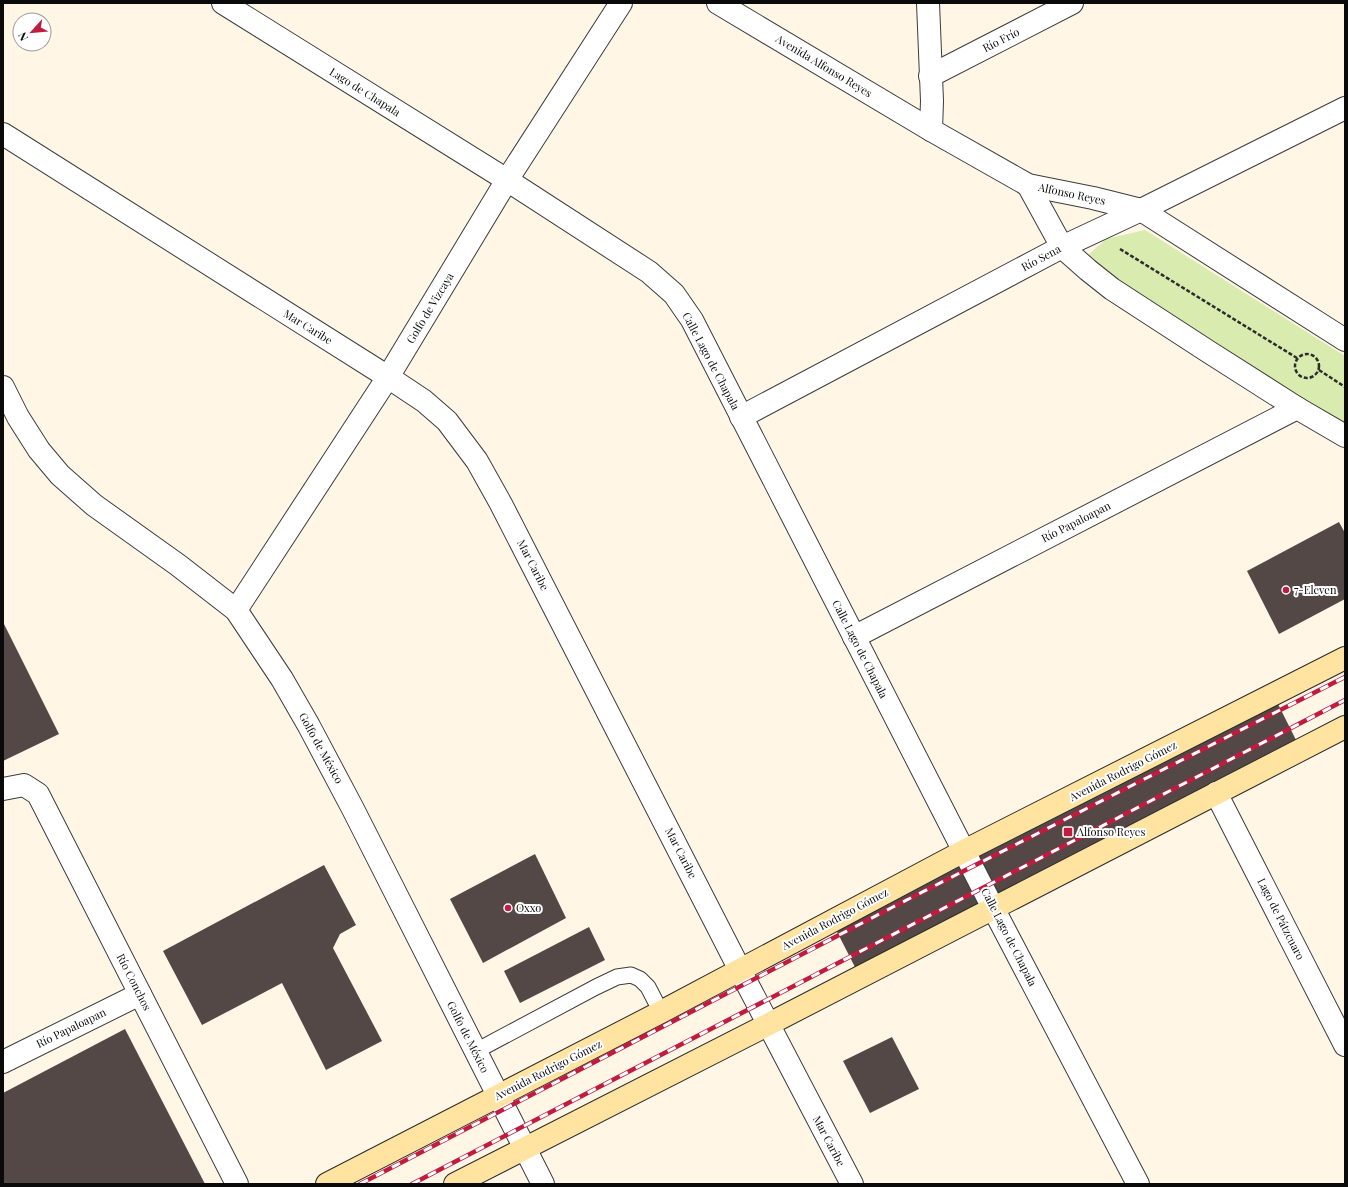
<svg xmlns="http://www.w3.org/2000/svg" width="1348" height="1187" font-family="'Playfair Display',serif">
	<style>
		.green { fill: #d9ebaf }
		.building { fill: #534846 }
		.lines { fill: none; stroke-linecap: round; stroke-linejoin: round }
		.service-casing { stroke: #3d3d3d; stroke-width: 17 }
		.minor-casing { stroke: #3d3d3d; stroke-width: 24 }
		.tertiary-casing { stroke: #3d3d3d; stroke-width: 24 }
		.secondary-casing { stroke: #2c2c2c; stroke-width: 24 }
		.path { stroke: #2c2c2c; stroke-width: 2.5; stroke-dasharray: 4 2; stroke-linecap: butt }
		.service { stroke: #fff; stroke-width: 15 }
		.minor { stroke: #fff; stroke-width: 22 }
		.tertiary { stroke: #fff; stroke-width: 22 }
		.secondary { stroke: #ffe3a1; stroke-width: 22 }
		.rail-casing { stroke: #c01b41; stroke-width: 4.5 }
		.rail { stroke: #fff; stroke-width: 3; stroke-dasharray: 9; stroke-linecap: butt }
		.poi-dot { fill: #c01b41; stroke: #fff; stroke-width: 1.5 }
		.labels { text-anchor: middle; stroke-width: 4; stroke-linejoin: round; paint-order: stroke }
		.street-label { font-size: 11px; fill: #0a0a0a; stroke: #fff }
		.poi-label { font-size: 11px; fill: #0a0a0a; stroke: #fff; text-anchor: start }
	</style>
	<rect width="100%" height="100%" fill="#fff6e6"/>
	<polygon class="green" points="1145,230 1345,356 1345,428 1110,281 1086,257 1106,239"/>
	<g class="building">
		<polygon points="1339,522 1345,533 1345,599 1279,634 1247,571"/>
		<polygon points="3,622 59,734 3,761"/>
		<polygon points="1272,692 1299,746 859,975 831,920"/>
		<polygon points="535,854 566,918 483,963 450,899"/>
		<polygon points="324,865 356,925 340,934 333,948 382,1041 326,1070 282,983 202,1025 163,951"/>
		<polygon points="589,927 605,960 520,1003 504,971"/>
		<polygon points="125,1029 205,1184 3,1184 3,1093"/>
		<polygon points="892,1037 919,1089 870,1113 843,1061"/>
	</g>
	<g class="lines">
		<g class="service-casing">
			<polyline id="service" points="476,1051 596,987 617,977 631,975 640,979 648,987 661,1012"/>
		</g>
		<g class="minor-casing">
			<g id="minor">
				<polyline points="223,3 507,180 649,272 674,294 692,320 993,908 1138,1184"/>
				<polyline points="930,76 1072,3"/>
				<polyline points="3,134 388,377 424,401 447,421 477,461 501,504 740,970 852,1184"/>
				<polyline points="3,387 18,417 39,450 60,475 94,505 178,565 236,610 282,679 309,726 353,809 543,1184"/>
				<polyline points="741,417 1062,247 1141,210 1345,108"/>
				<polyline points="236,610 388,377 507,180 621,3"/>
				<polyline points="854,637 1297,408"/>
				<polyline points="3,789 24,785 38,794 237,1184"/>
				<polyline points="1216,793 1345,1045"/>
				<polyline points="3,1062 140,994"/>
			</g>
		</g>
		<g class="tertiary-casing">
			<g id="tertiary">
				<polyline points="718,3 931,130 1028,185 1093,198 1141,210 1345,340"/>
				<polyline points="928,3 932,101 931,130"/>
				<polyline points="1028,185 1062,247 1088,270 1112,289 1209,352 1297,408 1345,436"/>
			</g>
		</g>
		<g class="secondary-casing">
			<g id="secondary">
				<polyline points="327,1184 661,1012 964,851 1345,658"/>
				<polyline points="455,1184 769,1024 1345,727"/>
			</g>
		</g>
		<g class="path">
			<polyline points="1120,249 1297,358"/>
			<circle cx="1307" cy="366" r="12"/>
			<polyline points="1319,370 1345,387"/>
		</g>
		<use href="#service" class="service"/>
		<use href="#minor" class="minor"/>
		<use href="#tertiary" class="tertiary"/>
		<use href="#secondary" class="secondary"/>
		<g class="rail-casing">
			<g id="rail">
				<polyline points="360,1184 891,908 1345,677"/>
				<polyline points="412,1184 1345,700"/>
			</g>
		</g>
		<use href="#rail" class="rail"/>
	</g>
	<g class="poi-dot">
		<circle cx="1286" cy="590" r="4"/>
		<rect x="1063" y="827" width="10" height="10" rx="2"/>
		<circle cx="508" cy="908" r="4"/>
	</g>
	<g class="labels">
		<g class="street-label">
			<text transform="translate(1001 40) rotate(-27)" y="4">Río Frío</text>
			<text transform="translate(824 66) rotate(31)" y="4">Avenida Alfonso Reyes</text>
			<text transform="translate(365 92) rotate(32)" y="4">Lago de Chapala</text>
			<text transform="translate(1072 194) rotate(12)" y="4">Alfonso Reyes</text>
			<text transform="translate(1041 258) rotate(-28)" y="4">Río Sena</text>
			<text transform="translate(430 308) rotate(-59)" y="4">Golfo de Vizcaya</text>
			<text transform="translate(308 327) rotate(32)" y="4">Mar Caribe</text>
			<text transform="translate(711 361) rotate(62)" y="4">Calle Lago de Chapala</text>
			<text transform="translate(1076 522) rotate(-27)" y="4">Río Papaloapan</text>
			<text transform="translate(533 565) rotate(63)" y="4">Mar Caribe</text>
			<text transform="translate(860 649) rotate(63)" y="4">Calle Lago de Chapala</text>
			<text transform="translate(321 748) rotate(61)" y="4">Golfo de México</text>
			<text transform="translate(1123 771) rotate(-27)" y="4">Avenida Rodrigo Gómez</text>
			<text transform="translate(681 853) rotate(63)" y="4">Mar Caribe</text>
			<text transform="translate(835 919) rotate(-28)" y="4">Avenida Rodrigo Gómez</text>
			<text transform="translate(1281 919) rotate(63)" y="4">Lago de Pátzcuaro</text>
			<text transform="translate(1009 937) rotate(63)" y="4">Calle Lago de Chapala</text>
			<text transform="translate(134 982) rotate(63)" y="4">Río Conchos</text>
			<text transform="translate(71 1028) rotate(-26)" y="4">Río Papaloapan</text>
			<text transform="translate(468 1037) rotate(63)" y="4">Golfo de México</text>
			<text transform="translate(548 1070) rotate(-27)" y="4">Avenida Rodrigo Gómez</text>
			<text transform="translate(829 1141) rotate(62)" y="4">Mar Caribe</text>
		</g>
		<g class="poi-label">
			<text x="1294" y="594">7-Eleven</text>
			<text x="1077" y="836">Alfonso Reyes</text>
			<text x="516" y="912">Oxxo</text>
		</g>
	</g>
	<rect width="1348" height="1187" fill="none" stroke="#0a0a0a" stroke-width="8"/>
	<g transform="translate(32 32) rotate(243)"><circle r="19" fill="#ffffff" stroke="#9d9d9d"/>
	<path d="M0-3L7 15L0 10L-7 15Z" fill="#c01b41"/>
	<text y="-6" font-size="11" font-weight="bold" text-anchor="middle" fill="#0a0a0a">N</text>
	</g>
</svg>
